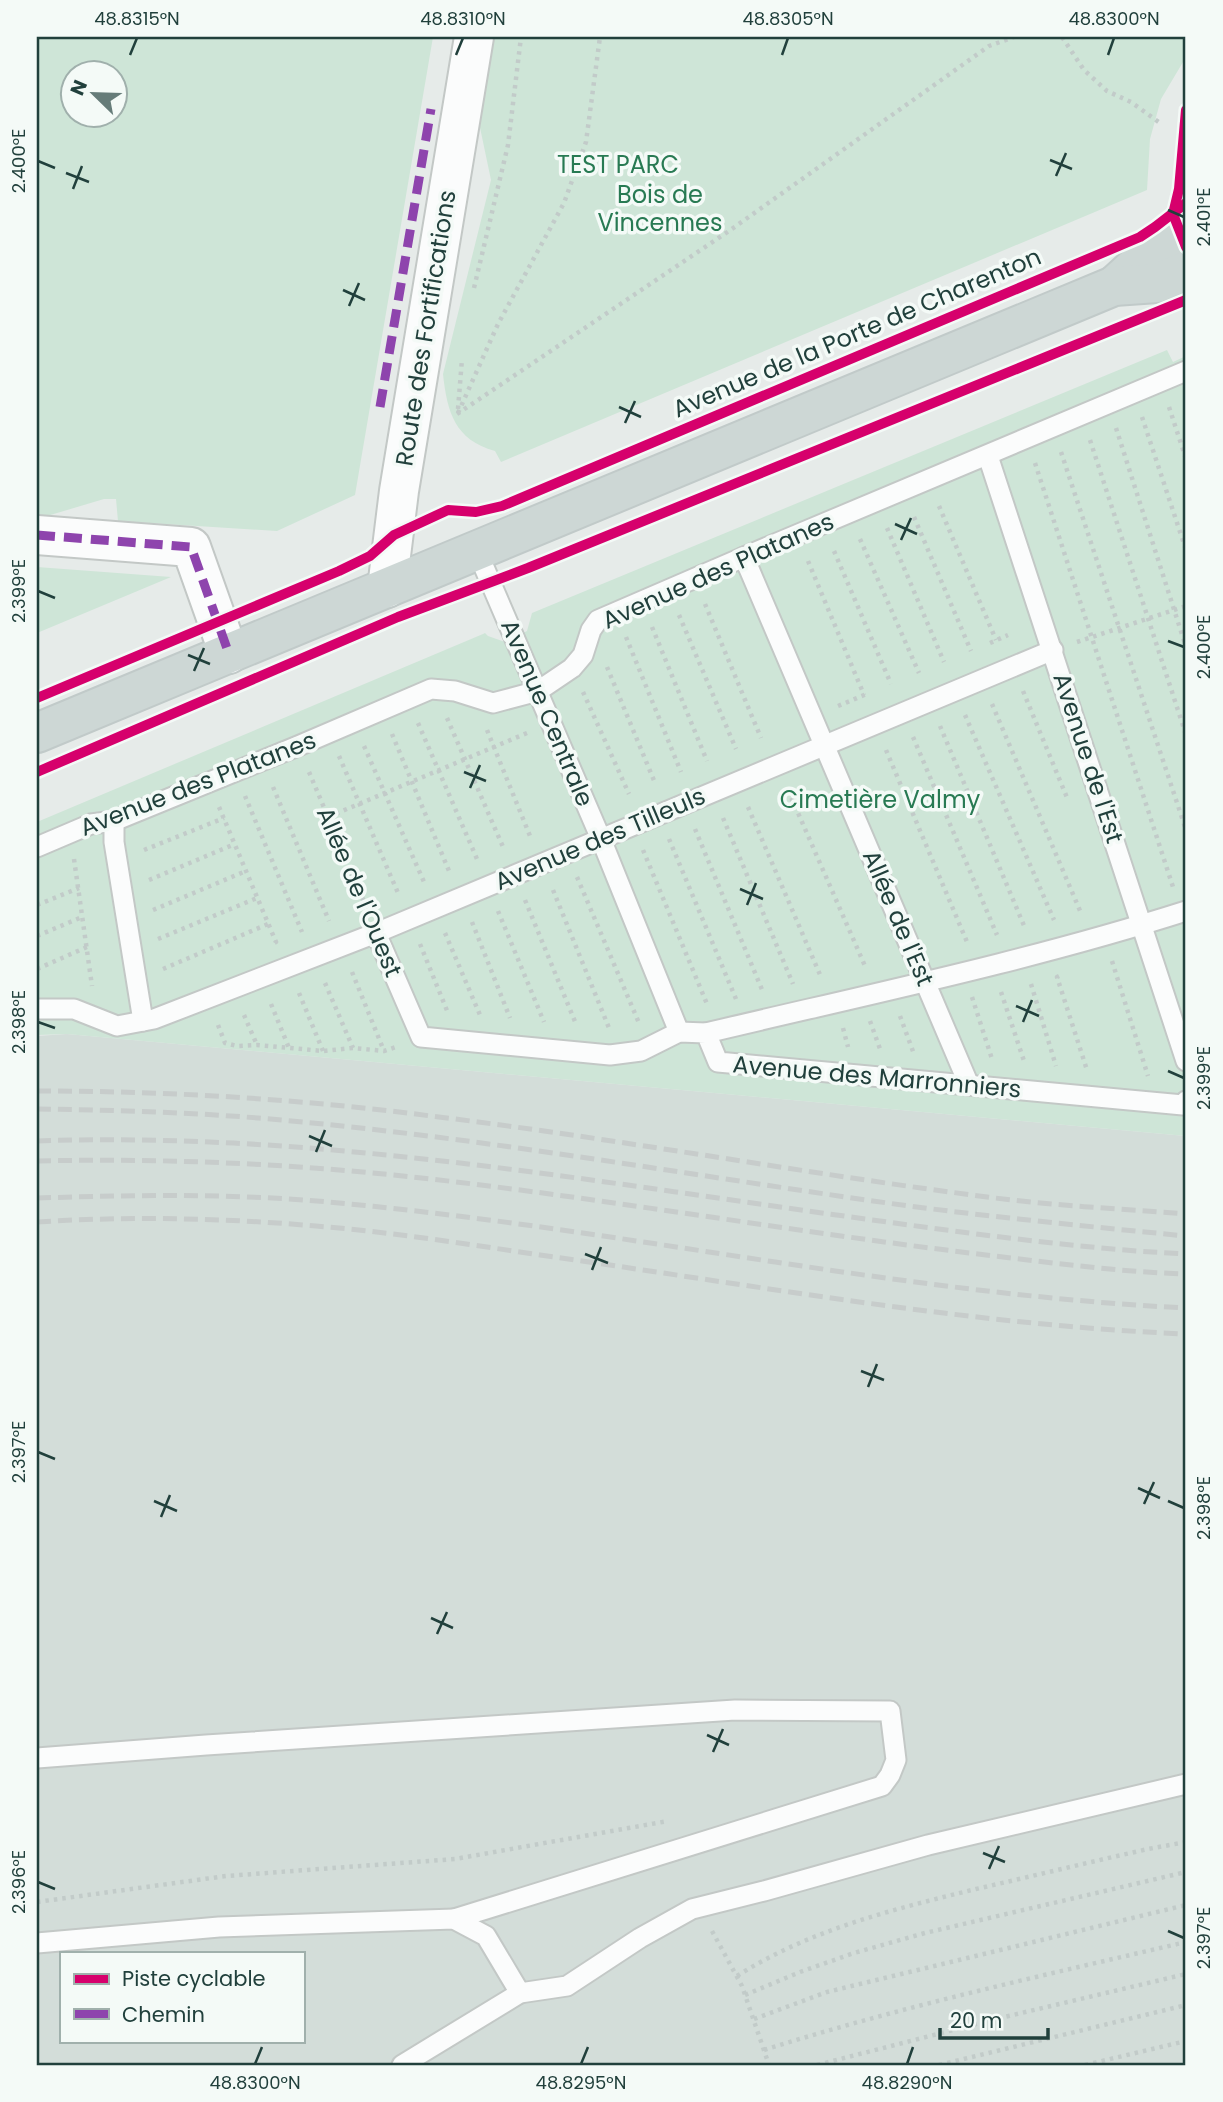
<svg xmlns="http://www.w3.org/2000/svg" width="1223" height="2102" font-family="Poppins,sans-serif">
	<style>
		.built { fill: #d3ddd9; fill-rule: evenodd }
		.green { fill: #cee5d7; fill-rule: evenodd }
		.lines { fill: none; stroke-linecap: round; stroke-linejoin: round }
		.lane-casing { stroke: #c3c8c6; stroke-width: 23 }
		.street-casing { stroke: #c3c8c6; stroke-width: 42 }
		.primary-casing { stroke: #c1cac9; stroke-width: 42 }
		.path { stroke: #c2cbc9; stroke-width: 4.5; stroke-dasharray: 3.5 5; stroke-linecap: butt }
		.lane { stroke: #fbfcfc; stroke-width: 19 }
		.street { stroke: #fbfcfc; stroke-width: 38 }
		.primary { stroke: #cdd7d5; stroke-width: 38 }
		.rail { stroke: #c7cccb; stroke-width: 5; stroke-dasharray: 14 7; stroke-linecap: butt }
		.quiet { stroke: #8e44ad; stroke-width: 9; stroke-dasharray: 18 9; stroke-linecap: butt }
		.cycleway-casing { stroke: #f4faf7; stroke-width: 15 }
		.cycleway { stroke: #d6006c; stroke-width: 10 }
		.ticks { fill: none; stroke: #21403c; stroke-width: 2.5 }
		.labels { text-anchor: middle; stroke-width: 7; stroke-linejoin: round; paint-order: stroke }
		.park-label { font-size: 24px; fill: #287a53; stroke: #f4faf7 }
		.street-label { font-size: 24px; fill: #21403c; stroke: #f4faf7 }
		.neatline { fill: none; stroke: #21403c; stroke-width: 2.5 }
		.ticks-label { font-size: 18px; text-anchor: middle; fill: #21403c }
	</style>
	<rect width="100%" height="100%" fill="#e6ebe9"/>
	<path class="built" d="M 67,1034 L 1186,1136 L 1186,2065 L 37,2065 L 37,1036 ZM 61,1953 L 303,1953 L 303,2041 L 61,2041 Z"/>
	<g class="green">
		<path d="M 37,37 L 433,37 L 355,495 L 277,531 L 118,521 L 116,499 L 104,499 L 37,519 ZM 74,74 L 116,74 L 116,116 L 74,116 Z"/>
		<path d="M 461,37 L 1186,37 L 1186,57 L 1161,99 L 1150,139 L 1147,190 L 501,462 L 495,451 C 455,440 447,412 443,374 L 491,180 Z"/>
		<polygon points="1167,350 1173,362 1186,356 1186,1136 67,1034 37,1035 37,822 483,634 485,633 488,636 505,642 527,631 532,613"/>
		<polygon points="37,567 171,577 37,633"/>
	</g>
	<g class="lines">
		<g class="lane-casing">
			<g id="lane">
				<polyline points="988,456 1186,1061"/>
				<polyline points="477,551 601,839 679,1032"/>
				<polyline points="744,557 969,1085"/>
				<polyline points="114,821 114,842 143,1021"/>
				<polyline points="37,847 91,824 114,821 131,814 298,746 431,689 455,691 493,703 538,691 572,668 583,655 591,630 598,620 744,557 1186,371"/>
				<polyline points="376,933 421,1037 610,1055 641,1051 679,1032 706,1033 718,1062 1183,1105 1186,1101"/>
				<polyline points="37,1009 74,1009 117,1026 154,1019 376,933 1053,650"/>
				<path d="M 706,1033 C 866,995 1029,961 1186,911"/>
				<polyline points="37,1758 206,1745 735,1710 890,1711 896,1760 890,1775 882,1786 454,1919"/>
				<polyline points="37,1943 219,1927 454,1919 486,1936 520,1993"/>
				<polyline points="402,2065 520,1993 567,1986 640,1938 692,1909 764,1891 928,1845 1186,1784"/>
			</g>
		</g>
		<g class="street-casing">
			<g id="street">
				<polyline points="37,535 191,547 229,654"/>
				<polyline points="387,588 399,491 474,37"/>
			</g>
		</g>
		<g class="primary-casing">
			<g id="primary">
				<polyline points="1114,286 1147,256 1186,236"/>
				<polyline points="37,733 1114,286 1157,283 1186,271"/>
			</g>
		</g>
		<g class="path">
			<polyline points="1062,37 1084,70 1107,91 1131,102 1160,123"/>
			<polyline points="474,288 508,145 521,37"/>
			<polyline points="1169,407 1186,459"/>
			<polyline points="458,409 462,359"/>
			<polyline points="458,413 498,324 564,203 586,142 600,37"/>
			<polyline points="457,414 729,231 989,46 1014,37"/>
			<polyline points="1142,417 1186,550"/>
			<polyline points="1116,428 1186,647"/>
			<polyline points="1090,440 1186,735"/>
			<polyline points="1061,452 1186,830"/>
			<polyline points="1035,463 1173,887"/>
			<polyline points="939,506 996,640"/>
			<polyline points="914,517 971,651"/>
			<polyline points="887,528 944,662"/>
			<polyline points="860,539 919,673"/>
			<polyline points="834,551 891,684"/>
			<polyline points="808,561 864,695"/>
			<polyline points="705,604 761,738"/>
			<polyline points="679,615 736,749"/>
			<polyline points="652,627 707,761"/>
			<polyline points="626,637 681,772"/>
			<polyline points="1077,642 1186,606"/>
			<polyline points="990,643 1008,635"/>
			<polyline points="607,667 655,783"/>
			<polyline points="1023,691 1068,800"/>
			<polyline points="583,692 629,794"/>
			<polyline points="992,704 1081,913"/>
			<polyline points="838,706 869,693"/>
			<polyline points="965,715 1054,920"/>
			<polyline points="447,718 503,847"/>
			<polyline points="418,723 477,859"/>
			<polyline points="940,726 1025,928"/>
			<polyline points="487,730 530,836"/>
			<polyline points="392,734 449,871"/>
			<polyline points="913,737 997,935"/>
			<polyline points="364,746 424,882"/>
			<polyline points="886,750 967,942"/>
			<polyline points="339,756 398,893"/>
			<polyline points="309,772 367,909"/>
			<polyline points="273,787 329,921"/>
			<polyline points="788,790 865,966"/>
			<polyline points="245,796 302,932"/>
			<polyline points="219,807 276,942 274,943"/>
			<polyline points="748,807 821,977"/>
			<polyline points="328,817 527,733"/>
			<polyline points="723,818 793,984"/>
			<polyline points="695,829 763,992"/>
			<polyline points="669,839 736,999"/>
			<polyline points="144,850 224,818"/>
			<polyline points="643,850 707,1004"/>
			<polyline points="74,859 92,986"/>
			<polyline points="577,877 639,1023"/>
			<polyline points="149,880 235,844"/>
			<polyline points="553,890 609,1028"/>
			<polyline points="525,900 576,1024"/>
			<polyline points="37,905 79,888"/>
			<polyline points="153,910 246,871"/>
			<polyline points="498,911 544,1022"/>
			<polyline points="472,922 510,1018"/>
			<polyline points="445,933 480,1015"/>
			<polyline points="37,936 82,917"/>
			<polyline points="158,939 257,898"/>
			<polyline points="420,944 448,1013"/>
			<polyline points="1112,961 1148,1076"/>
			<polyline points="37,969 87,947"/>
			<polyline points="163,969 268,924"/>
			<polyline points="352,972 384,1051"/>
			<polyline points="1059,976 1057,977 1087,1070"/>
			<polyline points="325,983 353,1048"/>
			<polyline points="1031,984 1056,1066"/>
			<polyline points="1001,992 1025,1064"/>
			<polyline points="299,993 323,1051"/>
			<polyline points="972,997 992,1059"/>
			<polyline points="271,1004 289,1048"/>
			<polyline points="244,1015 257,1045"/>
			<polyline points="900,1016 914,1054"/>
			<polyline points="870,1021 880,1049"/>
			<polyline points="218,1025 225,1043 237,1046 257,1045 323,1051 353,1048 384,1051 396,1047"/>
			<polyline points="843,1028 848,1047"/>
			<polyline points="37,1902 226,1876 455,1859 668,1821"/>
			<polyline points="712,1931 742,1986 769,2065"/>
			<path d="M 737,1976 C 809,1930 894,1909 976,1889 C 1033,1876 1090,1862 1148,1849 L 1186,1842"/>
			<polyline points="745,1995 800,1972 854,1953 925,1933 1186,1872"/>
			<polyline points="754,2019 827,1992 1186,1905"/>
			<path d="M 764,2050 C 903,2006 1045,1975 1186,1942"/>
			<polyline points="817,2065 996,2019 1186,1974"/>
			<polyline points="939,2065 1186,2005"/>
			<polyline points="1085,2065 1186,2041"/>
		</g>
		<use href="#lane" class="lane"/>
		<use href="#street" class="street"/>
		<use href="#primary" class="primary"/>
		<g class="rail">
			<path d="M 37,1091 C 169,1091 300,1099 431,1116 C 620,1139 807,1174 995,1198 C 1058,1206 1123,1209 1186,1214"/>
			<path d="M 37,1109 C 110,1110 184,1112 258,1118 C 476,1136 692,1176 909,1206 C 1001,1218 1094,1227 1186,1236"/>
			<path d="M 37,1141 C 320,1131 600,1183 880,1221 C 982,1235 1084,1249 1186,1254"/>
			<path d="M 37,1161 C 169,1158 300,1164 431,1179 C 614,1200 795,1232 978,1254 C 1047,1262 1117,1272 1186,1274"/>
			<path d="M 37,1198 C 138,1195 238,1193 339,1203 C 622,1229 901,1294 1186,1308"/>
			<path d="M 37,1222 C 130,1216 223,1218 316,1226 C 391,1232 466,1244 540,1255 C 755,1285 969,1325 1186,1334"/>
		</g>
		<g class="quiet">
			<polyline points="380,407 431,109"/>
			<polyline points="37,535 191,547 229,654"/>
		</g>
		<g class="cycleway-casing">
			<g id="cycleway">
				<polyline points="1186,110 1179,189 1173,214 1186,247"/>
				<polyline points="37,698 339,571 370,556 394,535 448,510 476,512 502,506 1140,237 1155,227 1186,203"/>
				<polyline points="37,772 398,617 528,568 1186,300"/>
			</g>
		</g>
		<use href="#cycleway" class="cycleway"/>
	</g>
	<path class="ticks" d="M 130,55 L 137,38M 456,55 L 463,38M 782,55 L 788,38M 1108,55 L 1114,38M 1050,160 L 1072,169M 38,161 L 55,168M 66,173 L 89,182M 1056,176 L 1066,153M 73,189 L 82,166M 1168,210 L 1184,217M 343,290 L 365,300M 349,306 L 359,283M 619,407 L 641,417M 625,423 L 635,401M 895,524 L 917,534M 901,540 L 911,518M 38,591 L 55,598M 1168,641 L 1184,647M 188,655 L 210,664M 194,671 L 204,648M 464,772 L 486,781M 470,788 L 480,765M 740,889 L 763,899M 747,905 L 756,883M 1016,1006 L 1039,1016M 38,1022 L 55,1028M 1023,1022 L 1032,1000M 1168,1071 L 1184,1078M 309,1136 L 332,1146M 316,1152 L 325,1130M 585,1254 L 608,1263M 592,1270 L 601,1247M 861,1371 L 884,1380M 868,1387 L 877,1364M 38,1452 L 55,1459M 1138,1488 L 1160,1498M 154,1501 L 177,1511M 1168,1501 L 1184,1508M 1144,1504 L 1154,1482M 161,1517 L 170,1495M 431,1618 L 453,1628M 437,1634 L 447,1612M 707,1735 L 729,1745M 713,1752 L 723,1729M 983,1853 L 1005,1862M 989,1869 L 999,1846M 38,1882 L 55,1889M 1168,1931 L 1184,1938M 255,2064 L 262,2047M 581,2064 L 588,2047M 907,2064 L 913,2047"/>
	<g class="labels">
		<g class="park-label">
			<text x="618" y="173">TEST PARC</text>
			<text x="660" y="203">Bois de<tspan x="660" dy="28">Vincennes</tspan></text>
			<text x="880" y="808">Cimetière Valmy</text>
		</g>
		<g class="street-label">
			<text transform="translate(426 328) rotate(-81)" y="8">Route des Fortifications</text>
			<text transform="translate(857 333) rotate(-23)" y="8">Avenue de la Porte de Charenton</text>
			<text transform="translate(718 571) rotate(-24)" y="8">Avenue des Platanes</text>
			<text transform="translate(547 713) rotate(67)" y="8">Avenue Centrale</text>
			<text transform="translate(1088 758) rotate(72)" y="8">Avenue de l'Est</text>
			<text transform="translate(198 784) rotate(-21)" y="8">Avenue des Platanes</text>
			<text transform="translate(600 839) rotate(-23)" y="8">Avenue des Tilleuls</text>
			<text transform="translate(359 892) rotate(67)" y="8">Allée de l'Ouest</text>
			<text transform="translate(898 918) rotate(67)" y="8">Allée de l'Est</text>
			<text transform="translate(877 1077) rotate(5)" y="8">Avenue des Marronniers</text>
		</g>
	</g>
	<rect width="1223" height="2102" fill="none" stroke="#f4faf7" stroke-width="77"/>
	<rect x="60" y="1952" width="245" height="91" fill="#f4faf7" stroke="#a0b0ac" stroke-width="2"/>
	<rect x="74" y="1974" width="35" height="10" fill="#d6006c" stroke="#a0b0ac" stroke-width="2"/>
	<text x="122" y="1986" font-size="21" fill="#21403c">Piste cyclable</text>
	<rect x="74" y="2009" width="35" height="10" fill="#8e44ad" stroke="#a0b0ac" stroke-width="2"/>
	<text x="122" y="2022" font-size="21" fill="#21403c">Chemin</text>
	<g transform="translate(94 94) rotate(293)"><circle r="33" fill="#f4faf7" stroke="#a0b0ac" stroke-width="2"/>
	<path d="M0-5L12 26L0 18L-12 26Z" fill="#667c79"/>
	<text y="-10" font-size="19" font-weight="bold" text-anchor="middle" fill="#21403c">N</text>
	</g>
	<path d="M940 2028v10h108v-10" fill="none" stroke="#21403c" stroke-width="3.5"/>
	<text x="950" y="2028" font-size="21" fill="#21403c" stroke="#f4faf7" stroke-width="5" paint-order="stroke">20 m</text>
	<rect x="38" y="38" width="1146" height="2026" class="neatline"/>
	<g class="ticks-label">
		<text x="137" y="25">48.8315°N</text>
		<text x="463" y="25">48.8310°N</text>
		<text x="788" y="25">48.8305°N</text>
		<text x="1114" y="25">48.8300°N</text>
		<text transform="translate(19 161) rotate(-90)" y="6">2.400°E</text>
		<text transform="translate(1204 217) rotate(-90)" y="6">2.401°E</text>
		<text transform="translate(19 591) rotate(-90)" y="6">2.399°E</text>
		<text transform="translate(1204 647) rotate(-90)" y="6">2.400°E</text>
		<text transform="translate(19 1022) rotate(-90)" y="6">2.398°E</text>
		<text transform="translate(1204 1078) rotate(-90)" y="6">2.399°E</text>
		<text transform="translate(19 1452) rotate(-90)" y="6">2.397°E</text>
		<text transform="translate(1204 1508) rotate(-90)" y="6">2.398°E</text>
		<text transform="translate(19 1882) rotate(-90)" y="6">2.396°E</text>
		<text transform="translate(1204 1938) rotate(-90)" y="6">2.397°E</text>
		<text x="255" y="2089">48.8300°N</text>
		<text x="581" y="2089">48.8295°N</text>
		<text x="907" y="2089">48.8290°N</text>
	</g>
</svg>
